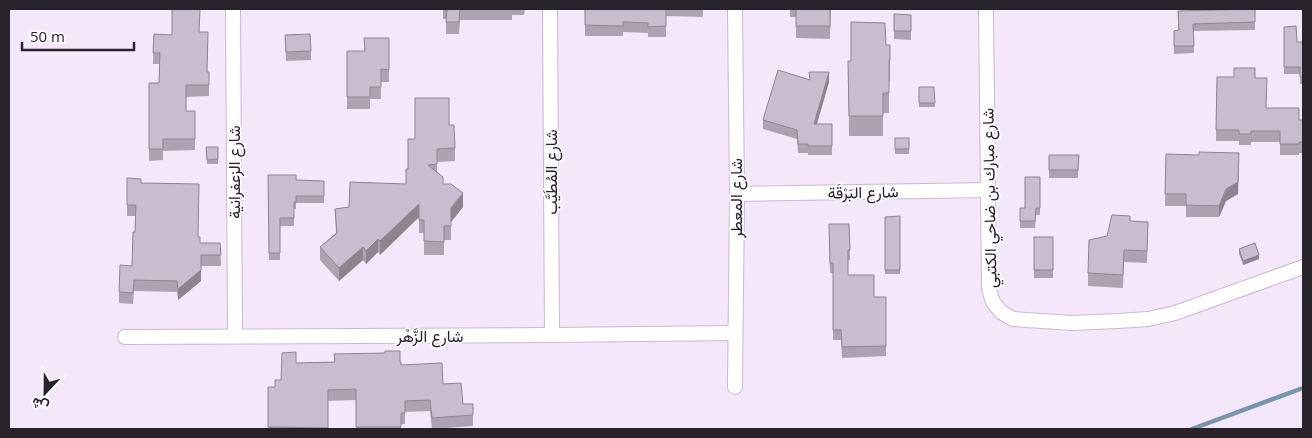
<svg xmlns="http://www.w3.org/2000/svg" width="1312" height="438" font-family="'Open Sans',Vazirmatn,sans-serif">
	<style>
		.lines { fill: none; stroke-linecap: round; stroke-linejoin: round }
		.stream { stroke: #7596ab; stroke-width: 4.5 }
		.minor-casing { stroke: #c7bacc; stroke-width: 16 }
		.minor { stroke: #fff; stroke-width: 14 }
		.wall { fill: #ada2b1 }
		.shaded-wall { fill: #8d8490 }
		.building { fill: #c9bcce; stroke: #8d8490 }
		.labels { text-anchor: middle; stroke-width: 4; stroke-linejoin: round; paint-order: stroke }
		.street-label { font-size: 16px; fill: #28232a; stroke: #fbf9fd }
	</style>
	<rect width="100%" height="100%" fill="#f5e7fa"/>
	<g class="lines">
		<polyline class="stream" points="1192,429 1303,388"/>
		<g class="minor-casing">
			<g id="minor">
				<polyline points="233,9 235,336"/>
				<polyline points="550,9 552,335"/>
				<polyline points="986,9 989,289 993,302 1001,312 1013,319 1072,323 1118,321 1148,319 1175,313 1303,267"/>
				<polyline points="737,194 989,190"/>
				<polyline points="125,337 552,335 735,333"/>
				<polyline points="735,387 737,194 735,9"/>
			</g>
		</g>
		<use href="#minor" class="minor"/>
	</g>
	<g class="wall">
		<polygon points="443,9 525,9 524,15 512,15 512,20 460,20 459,34 446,34 446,19 443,19"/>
		<polygon points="585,9 703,9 703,17 666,16 666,37 648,37 648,33 623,32 623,36 585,36"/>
		<polygon points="790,9 831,9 830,39 796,38 796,17 790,17"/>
		<polygon points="1255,9 1255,30 1193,31 1194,53 1174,54 1174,31 1178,30 1178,11"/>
		<polygon points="894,14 911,15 911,40 894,39"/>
		<polygon points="1284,27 1297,42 1303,42 1303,84 1300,84 1300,74 1284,74"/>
		<polygon points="200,32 207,72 209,72 209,96 186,97 186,111 195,111 195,150 163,151 163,160 149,161 149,83 159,83 159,64 153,64 154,34 172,35"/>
		<polygon points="285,35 311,51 311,60 286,61"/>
		<polygon points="389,38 389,82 381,82 381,99 370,99 370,109 347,109 347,51 364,51"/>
		<polygon points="886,45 890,45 890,81 889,81 889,113 883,113 883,136 849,136 848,61 851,61"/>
		<polygon points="1255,78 1266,108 1299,120 1303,120 1303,153 1299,153 1299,155 1280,155 1280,142 1251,142 1251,145 1239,145 1239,141 1216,141 1216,130"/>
		<polygon points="809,80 829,82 817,124 832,124 832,155 808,155 808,153 798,153 797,139 763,129 763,120"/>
		<polygon points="919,87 934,87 935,107 919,107"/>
		<polygon points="449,125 455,148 455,161 437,162 437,172 443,184 463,207 451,222 451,240 444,240 444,255 424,255 424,233 419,233 419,217 380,255 378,252 366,264 363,260 339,281 320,260 320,247 336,233 335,209 349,207 406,184 408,169 415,139"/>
		<rect x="895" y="138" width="14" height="16"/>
		<polygon points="206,147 218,147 218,164 207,164"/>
		<polygon points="1166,154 1238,194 1226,201 1219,217 1186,217 1186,206 1165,206"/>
		<polygon points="1049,155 1079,155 1078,178 1049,178"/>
		<polygon points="268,175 296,180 324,181 324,203 296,203 296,209 294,209 294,226 280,226 280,260 269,260"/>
		<polygon points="1040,177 1040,215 1036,215 1035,228 1020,228 1020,208 1025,208"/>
		<polygon points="127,178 141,183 198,237 200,243 220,243 221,266 201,266 201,281 178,300 177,292 134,291 133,304 119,303 119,292 132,266 135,232 136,216 127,216"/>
		<polygon points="900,216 900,274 885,274 885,217"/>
		<polygon points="1130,221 1148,234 1147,263 1124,262 1123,288 1088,286 1088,273 1107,236"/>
		<polygon points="849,224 850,260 848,260 848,275 874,297 886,297 886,356 842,358 841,340 833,340 833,273 830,273 829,235"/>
		<rect x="1034" y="237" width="19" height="41"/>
		<polygon points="1239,249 1259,259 1243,265 1239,254"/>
		<polygon points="400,362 401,365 443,384 473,415 473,426 432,429 430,411 405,412 405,424 401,424 401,429 356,429 356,400 328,401 328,429 268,429 268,387 275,387 296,363"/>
	</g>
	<g class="shaded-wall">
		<polygon points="829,72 829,82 814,133 814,124"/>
		<polygon points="1239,165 1238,194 1226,201 1219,217 1219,206"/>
		<polygon points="463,193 463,207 451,222 451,208"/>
		<polygon points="419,204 419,217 380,255 380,241"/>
		<polygon points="378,239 378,252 366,264 366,251"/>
		<polygon points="363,247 363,260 339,281 339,268"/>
		<polygon points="1259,255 1259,259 1243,265 1243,261"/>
		<polygon points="201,270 201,281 178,300 178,289"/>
	</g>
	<g class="building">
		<polygon points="172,9 200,9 199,32 208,32 207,72 209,72 209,85 186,85 186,111 195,111 195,139 163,139 163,149 149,149 149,83 159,83 160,53 153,53 154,34 172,35"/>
		<polygon points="447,9 460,9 459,22 446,22"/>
		<polygon points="585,9 666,9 666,26 648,27 648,23 623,22 623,26 585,25"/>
		<rect x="796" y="9" width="34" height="17"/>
		<polygon points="1255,9 1255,22 1193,24 1194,46 1174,46 1174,31 1179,30 1178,11"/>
		<polygon points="894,14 911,15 911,31 894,31"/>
		<polygon points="851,22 885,23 886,45 890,45 890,60 889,60 889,93 883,93 883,116 849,116 848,61 851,61"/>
		<polygon points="1296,26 1297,42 1303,42 1303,77 1300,77 1300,67 1284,67 1284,27"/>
		<polygon points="310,34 311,51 286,52 285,35"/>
		<polygon points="364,38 389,38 389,70 381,69 381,87 370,87 370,97 347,97 347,51 365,51"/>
		<polygon points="1234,68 1255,68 1255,78 1267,78 1266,108 1299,108 1299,120 1303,120 1303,142 1299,142 1299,144 1280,144 1280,131 1251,131 1251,134 1239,134 1239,130 1216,130 1217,77 1234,77"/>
		<polygon points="778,70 810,80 809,72 829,72 814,124 832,124 832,146 808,146 808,144 798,144 797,130 763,120"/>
		<polygon points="919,87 934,87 935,103 919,103"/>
		<polygon points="415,98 449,98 449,125 454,125 455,148 437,149 437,164 428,165 443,177 443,184 451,184 463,193 451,208 451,226 444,226 444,242 424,241 424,220 419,220 419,204 380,241 378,239 366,251 363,247 339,268 320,247 337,233 335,209 349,207 350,182 406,184 406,169 408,169 408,139 415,139"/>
		<rect x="895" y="138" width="14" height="11"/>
		<polygon points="206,147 218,147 218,159 207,160"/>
		<polygon points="1199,152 1239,153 1238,182 1226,189 1219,206 1186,205 1186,194 1165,194 1166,154 1199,155"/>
		<polygon points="1049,155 1079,155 1078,170 1049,170"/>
		<polygon points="268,175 296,175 296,180 324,181 324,196 296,196 296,202 294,202 294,218 280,218 280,253 269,253"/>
		<polygon points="1025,177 1040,177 1040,208 1036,208 1035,221 1020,221 1020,208 1025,208"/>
		<polygon points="127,178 141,179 141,183 199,184 198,237 200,237 200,243 220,243 221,255 201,255 201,270 178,289 177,281 134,280 133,293 119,292 120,265 132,266 133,232 135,232 136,205 127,205"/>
		<polygon points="1112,215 1130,216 1130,221 1148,222 1147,251 1124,250 1123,275 1088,273 1089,240 1107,236"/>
		<polygon points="900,216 900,270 885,270 885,217"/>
		<polygon points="829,224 849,224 850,250 848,250 848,275 874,275 874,297 886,297 886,346 842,347 841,330 833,330 833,263 830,263"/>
		<rect x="1034" y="237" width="19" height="33"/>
		<polygon points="1255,243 1259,255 1243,261 1239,249"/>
		<polygon points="385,351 400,351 400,362 401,362 401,365 442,363 443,384 461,383 463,404 473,404 473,415 432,418 430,400 405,401 405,413 401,413 401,427 356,427 356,389 328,390 328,428 268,427 268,387 275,387 275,380 281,380 282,353 296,352 296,363 335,362 334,354 385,353"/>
	</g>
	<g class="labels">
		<g class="street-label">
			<text transform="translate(234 172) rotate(-90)" y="6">شارع الزعفرانية</text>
			<text transform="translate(551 172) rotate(-90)" y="6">شارع المُطَيَّب</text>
			<text transform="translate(863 192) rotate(-1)" y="6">شارع البَرْقَة</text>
			<text transform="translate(736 198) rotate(-90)" y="6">شارع المعطر</text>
			<text transform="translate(989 198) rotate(-91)" y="6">شارع مبارك بن ضاحي الكتبي</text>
			<text x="430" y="342">شارع الزَّهْر</text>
		</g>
	</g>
	<rect width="1312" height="438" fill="none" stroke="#28232a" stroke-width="20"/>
	<g transform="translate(45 393) rotate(202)" stroke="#fbf9fd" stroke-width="4" paint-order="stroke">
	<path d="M0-4L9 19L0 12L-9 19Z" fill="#28232a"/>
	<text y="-8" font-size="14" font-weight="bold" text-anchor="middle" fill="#28232a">ش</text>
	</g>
	<path d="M22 42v8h112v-8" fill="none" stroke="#28232a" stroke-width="2.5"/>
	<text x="30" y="42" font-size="15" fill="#28232a" stroke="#fbf9fd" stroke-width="4" paint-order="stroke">50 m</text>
</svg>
